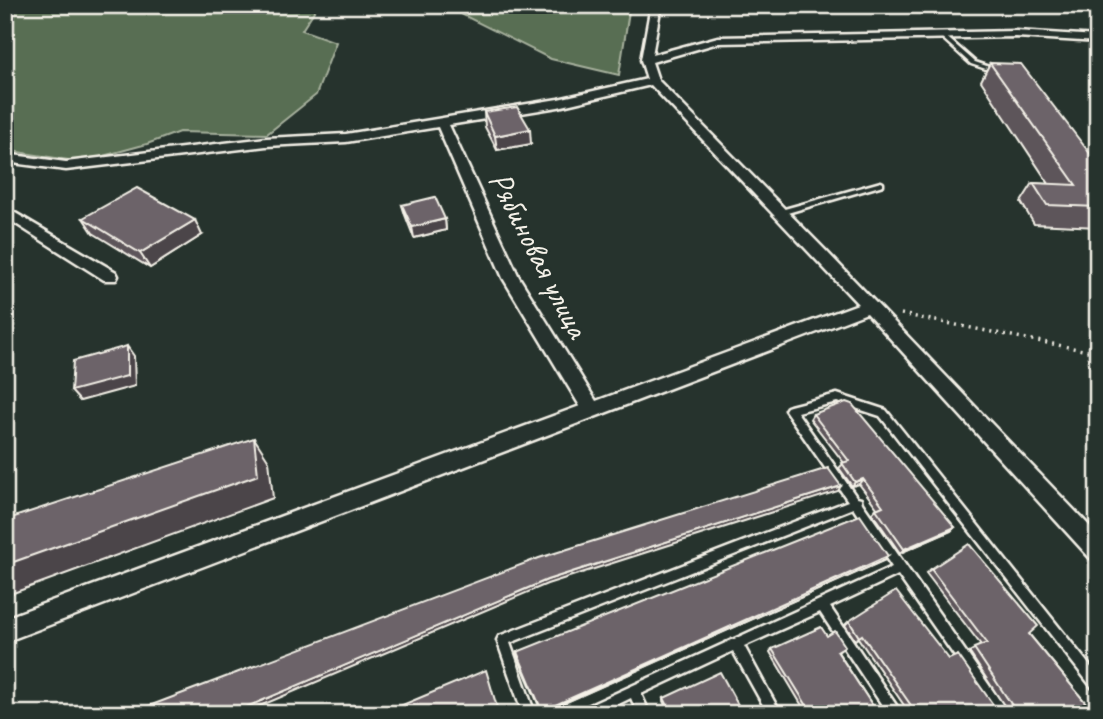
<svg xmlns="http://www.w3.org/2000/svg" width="1103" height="719" font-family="Caveat,sans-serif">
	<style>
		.green { fill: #596e52; stroke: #a6b09d; stroke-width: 2 }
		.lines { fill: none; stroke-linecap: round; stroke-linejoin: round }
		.service-casing { stroke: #f4f1e8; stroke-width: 5 }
		.minor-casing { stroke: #f4f1e8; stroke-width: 5 }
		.path { stroke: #f4f1e8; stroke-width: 3.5; stroke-dasharray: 2 5; stroke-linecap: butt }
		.service { fill: #26332d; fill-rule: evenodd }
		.minor { fill: #26332d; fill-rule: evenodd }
		.wall { fill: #5d555a; stroke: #f4f1e8; stroke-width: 2 }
		.shaded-wall { fill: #4c454a; stroke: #f4f1e8; stroke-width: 2 }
		.building { fill: #6c6369; stroke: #f4f1e8; stroke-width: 2 }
		.labels { text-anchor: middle; stroke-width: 5; stroke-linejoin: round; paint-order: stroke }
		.street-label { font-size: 33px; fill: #f4f1e8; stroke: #26332d }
	</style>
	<rect width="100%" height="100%" fill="#26332d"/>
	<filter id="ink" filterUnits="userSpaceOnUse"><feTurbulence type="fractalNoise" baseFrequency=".0143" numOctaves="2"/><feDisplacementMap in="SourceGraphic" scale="14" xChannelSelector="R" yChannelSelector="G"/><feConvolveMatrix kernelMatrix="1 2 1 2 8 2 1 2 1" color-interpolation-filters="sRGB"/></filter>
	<g filter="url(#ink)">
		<g class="green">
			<polygon points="5,5 318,5 302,30 336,42 316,95 267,134 179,132 147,144 81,162 5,150"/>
			<polygon points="450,5 630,5 619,75 551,59 453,10"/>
		</g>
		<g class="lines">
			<g class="service-casing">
				<g id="service">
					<polygon points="942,33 975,62 1001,71 998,73 971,64 940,36 939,35"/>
					<polygon points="881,182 883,183 883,185 784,214 780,212 781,210"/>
					<polygon points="837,394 886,410 1098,676 1098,692 1094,690 880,416 837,402 797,412 857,498 861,499 862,503 1009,714 995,714 898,575 830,607 902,714 888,714 820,612 744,646 781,714 768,714 733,651 641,694 650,714 638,714 631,698 598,714 577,714 579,710 892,567 853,508 510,643 535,714 523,714 497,640 499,636 848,501 785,410 787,407 790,406"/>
				</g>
			</g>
			<g class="minor-casing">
				<g id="minor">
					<path d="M 651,5 L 661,5 L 652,55 L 718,37 L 1016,31 L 1098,36 L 1098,42 L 1016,37 L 718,43 L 652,62 L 658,80 L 827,252 L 1098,535 L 1098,561 L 1090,558 L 867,313 L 5,642 L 5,618 L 580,406 L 503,278 L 438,127 L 346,142 L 266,146 L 66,170 L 5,162 L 5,154 L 66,162 L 266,138 L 346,134 L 558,99 L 647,79 L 641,60 ZM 651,85 L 858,304 L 596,401 L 519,277 L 449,125 L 558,107 Z"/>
					<polygon points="5,207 116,272 118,276 116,280 104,280 5,217"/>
				</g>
			</g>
			<polyline class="path" points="901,314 1098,353"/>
			<use href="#service" class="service"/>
			<use href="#minor" class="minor"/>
		</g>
		<g class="wall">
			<polygon points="990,63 1098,164 1098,227 1034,224 1021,202 1033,183 1049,184 981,81"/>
			<polygon points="484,112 531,144 497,150 485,127"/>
			<polygon points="402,205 445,219 446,230 414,238 405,215"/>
			<polygon points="83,218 202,235 150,268 93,233"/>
			<polygon points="813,414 955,527 951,531 900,553 872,513 877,508 859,484 852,486 839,468 844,463 810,419"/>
			<polygon points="885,560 542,713 517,655 517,652"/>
			<polygon points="931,569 1029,634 1095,714 910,714 858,638 855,640 845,625 849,621 949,659 999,713 1009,713 969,652 981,645 926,573"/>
			<polygon points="827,636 842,649 838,652 878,714 807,714 770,652 772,649"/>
			<polygon points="664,698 743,714 669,714 663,701"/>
		</g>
		<g class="shaded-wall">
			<polygon points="530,129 531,144 497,150 495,136"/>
			<polygon points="445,219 446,230 414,238 412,227"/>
			<polygon points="195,220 202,235 150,268 140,253"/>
			<polygon points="127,346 134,356 135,386 80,401 71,391"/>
			<polygon points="254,438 269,461 273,498 5,596 5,565"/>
			<polygon points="863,479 859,484 852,486 855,482"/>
			<polygon points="841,486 838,491 547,584 241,714 230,714 547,580"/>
			<polygon points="955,527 951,531 900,553 904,549"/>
			<polygon points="888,556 885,560 542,713 542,711"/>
		</g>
		<g class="building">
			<polygon points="990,63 1021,64 1098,164 1098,207 1047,205 1033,183 1076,185"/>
			<polygon points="517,107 530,129 495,136 484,112"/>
			<polygon points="137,188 195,220 140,253 83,218"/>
			<polygon points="435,197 445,219 412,227 402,205"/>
			<polygon points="127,346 127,376 71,391 73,361"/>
			<polygon points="846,402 852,404 955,527 904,549 876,509 883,506 863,479 855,482 842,463 849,461 813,414"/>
			<polygon points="254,438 258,475 5,565 5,520"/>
			<polygon points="828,468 841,486 547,580 230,714 128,714 539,558"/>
			<polygon points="860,515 888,556 542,711 517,652"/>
			<polygon points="969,544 1038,626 1029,634 1095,714 917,714 862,635 859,637 849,621 896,591 949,659 958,655 999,713 1017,713 974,648 987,643 931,569"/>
			<polygon points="821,627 827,636 835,631 845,646 837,651 878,714 812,714 772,649"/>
			<polygon points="486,670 499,714 381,714"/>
			<polygon points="720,672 743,714 672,714 664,698"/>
		</g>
	</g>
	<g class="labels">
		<g class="street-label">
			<text transform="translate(540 254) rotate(63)" y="12">Рябиновая улица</text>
		</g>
	</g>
	<rect width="1103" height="719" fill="none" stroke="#26332d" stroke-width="28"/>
	<rect x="14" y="14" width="1075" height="691" fill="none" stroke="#f4f1e8" stroke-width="2.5" filter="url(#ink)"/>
</svg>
